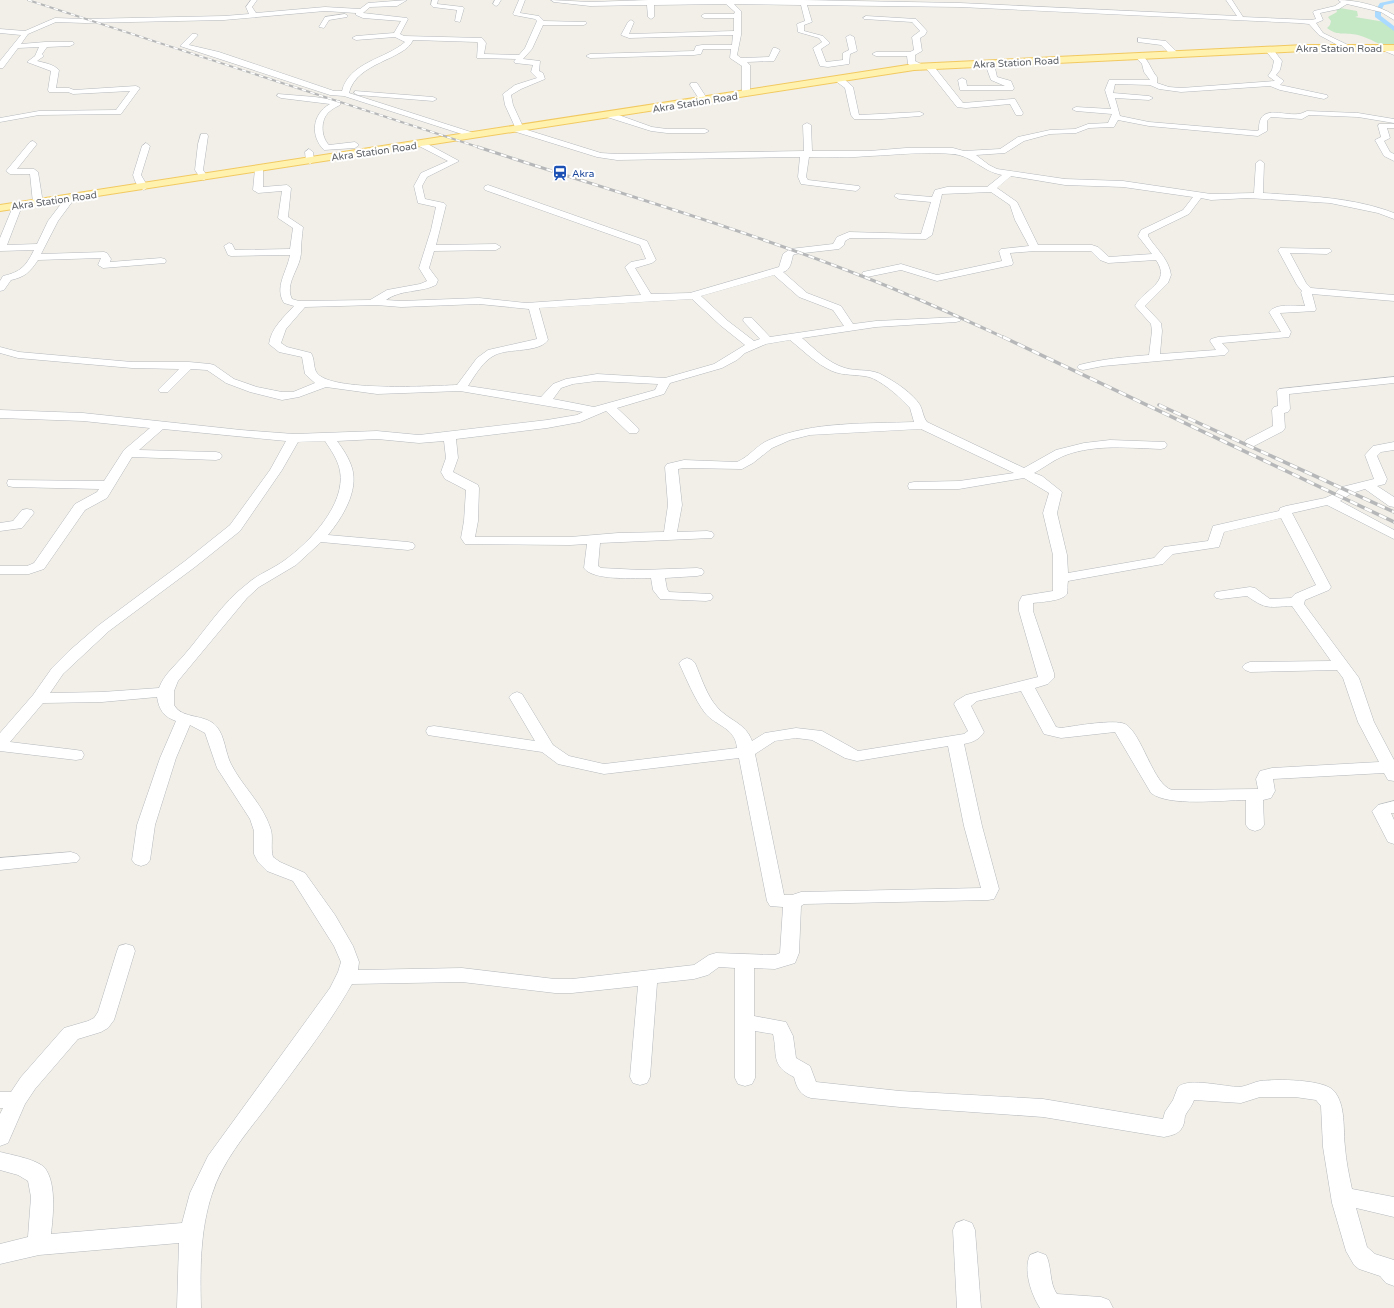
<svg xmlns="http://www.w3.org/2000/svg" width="1394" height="1308" font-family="'Varela Round',sans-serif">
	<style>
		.green { fill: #c5e8c5 }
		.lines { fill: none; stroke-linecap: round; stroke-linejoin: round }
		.canal { fill: #aadaff; fill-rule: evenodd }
		.minor-casing { stroke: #b5b8bc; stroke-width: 1 }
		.major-casing { stroke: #f2c960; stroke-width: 2 }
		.minor { fill: #fff; fill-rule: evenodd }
		.major { fill: #fff2af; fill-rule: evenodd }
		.rail-far2-casing { stroke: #b6b7b8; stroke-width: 2 }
		.rail-far1-casing { stroke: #b6b7b8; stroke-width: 3 }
		.rail-casing { stroke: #b6b7b8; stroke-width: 3.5 }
		.rail-far2 { stroke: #fff; stroke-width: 1.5; stroke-dasharray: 4.5; stroke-linecap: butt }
		.rail-far1 { stroke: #fff; stroke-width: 2; stroke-dasharray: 6; stroke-linecap: butt }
		.rail { stroke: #fff; stroke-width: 2.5; stroke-dasharray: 8; stroke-linecap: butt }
		.labels { text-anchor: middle; stroke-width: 4; stroke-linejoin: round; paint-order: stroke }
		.far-street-label { font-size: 10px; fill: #5f6368; stroke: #fff }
		.far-transit-label { font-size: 10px; fill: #164399; stroke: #fff; text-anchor: start }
	</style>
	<rect width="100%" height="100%" fill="#f1efe8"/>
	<path class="green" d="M 1340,8 L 1357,11 L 1358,16 L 1355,17 L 1385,22 L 1394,27 L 1394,47 C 1380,47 1371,38 1358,35 C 1345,32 1339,37 1327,28 L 1330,25 L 1331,21 L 1328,17 L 1337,12 L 1336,9 Z"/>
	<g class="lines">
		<polygon class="canal" points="1394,0 1394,3 1384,5 1381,11 1381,16 1394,26 1394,31 1375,17 1375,11 1380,3"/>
		<g class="minor-casing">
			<g id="minor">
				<path d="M 251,0 L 257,0 L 252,7 L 256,13 L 325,7 L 360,9 L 368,3 L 407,0 L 397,6 L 370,7 L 363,13 L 407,18 L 408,19 L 400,34 L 404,36 L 482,38 L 486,43 L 484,54 L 519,55 L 525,48 L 537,21 L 535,19 L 514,15 L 513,14 L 519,0 L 525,0 L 520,13 L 539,16 L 544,21 L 586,22 L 587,23 L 584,25 L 543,25 L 532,49 L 523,59 L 540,61 L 539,71 L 543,73 L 545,79 L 521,89 L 511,95 L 513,105 L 524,129 L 601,153 L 617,154 L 804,151 L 803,125 L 807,123 L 811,125 L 812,151 L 869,151 L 906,148 L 953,148 L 964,151 L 1000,149 L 1018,137 L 1050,130 L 1075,129 L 1088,124 L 1108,123 L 1112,114 L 1076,111 L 1072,109 L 1076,107 L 1111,109 L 1105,90 L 1109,80 L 1150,80 L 1144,72 L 1142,64 L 1135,56 L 1139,54 C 1149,58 1150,69 1157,77 L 1157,83 L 1169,87 L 1181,88 L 1275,81 L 1268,76 L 1272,70 L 1274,61 L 1265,50 L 1269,48 L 1272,48 L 1282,61 L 1280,70 L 1276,75 L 1284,81 L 1280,85 L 1327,95 L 1328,97 L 1324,99 L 1280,90 L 1270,86 L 1181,92 L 1159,89 L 1150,85 L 1115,84 L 1113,93 L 1149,96 L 1153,98 L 1149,100 L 1115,98 L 1120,116 L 1149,122 L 1257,131 L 1259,130 C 1258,103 1282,116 1298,114 C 1301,114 1304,112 1307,111 L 1358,113 L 1394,119 L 1394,123 L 1358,117 L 1309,115 L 1302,119 L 1271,117 L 1267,121 L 1267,131 L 1258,136 L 1149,126 L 1118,120 L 1114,127 L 1111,127 L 1089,128 L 1076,133 L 1050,134 L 1024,141 L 1005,153 L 976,155 L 989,165 L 997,169 L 1065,179 L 1123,181 L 1211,194 L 1254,193 L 1256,163 L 1260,160 L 1264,163 L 1263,193 C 1307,196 1352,197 1394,213 L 1394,219 L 1378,213 L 1330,203 L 1248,198 L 1211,200 L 1201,198 L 1189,214 L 1148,234 L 1148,236 C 1156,249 1169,259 1171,275 L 1168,283 L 1145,306 L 1161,323 L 1162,331 L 1160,354 L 1216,350 L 1210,341 L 1211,339 L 1218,337 L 1281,332 L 1269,312 C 1276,303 1294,306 1305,306 L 1301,292 L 1302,291 L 1297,285 L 1278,250 L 1280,248 L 1330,249 L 1332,251 L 1327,254 L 1290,253 L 1306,283 L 1311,288 L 1394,295 L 1394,301 L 1312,294 L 1316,309 L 1315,311 L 1280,313 L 1291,332 L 1289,337 L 1222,343 L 1229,351 L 1225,355 L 1103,366 L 1083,370 L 1079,369 L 1077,367 L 1079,365 C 1102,359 1125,357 1149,355 L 1152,331 L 1151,324 L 1135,306 C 1144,289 1172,283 1156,260 L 1108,263 L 1100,260 L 1091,251 L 1035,251 L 1010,253 L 1013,263 L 1012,265 L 937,281 L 901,270 L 867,277 L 862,274 L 863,272 L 901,264 L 937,275 L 1002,261 L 999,251 L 1001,249 L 1029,246 L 1015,220 L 1010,205 L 991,192 L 942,194 L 932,235 L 926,239 L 850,238 L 845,241 L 844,245 L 839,249 L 795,254 L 793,255 C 791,262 791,270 783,272 L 807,293 L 841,306 L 853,324 L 876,321 L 960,317 L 961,319 L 960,321 L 956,322 L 876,327 L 802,338 C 815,349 828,363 845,368 C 858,372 872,368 884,376 C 897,383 912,393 920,405 C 923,411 923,417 927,422 L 1024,468 L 1056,450 L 1084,443 L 1110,440 L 1165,442 L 1167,445 L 1165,448 L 1161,449 C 1130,448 1096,444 1066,455 C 1055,459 1045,467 1034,473 L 1042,476 L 1062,492 L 1057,513 L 1067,555 L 1068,573 L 1154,558 L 1164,547 L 1208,541 L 1213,526 L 1279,511 L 1280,508 L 1286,506 L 1325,498 L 1334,494 L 1342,487 L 1374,479 L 1365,455 L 1373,446 L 1394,442 L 1394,450 L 1381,452 L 1377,456 L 1387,479 L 1385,484 L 1377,486 L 1394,497 L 1394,507 L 1389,506 L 1365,489 L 1352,493 L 1340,501 L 1394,530 L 1394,539 L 1327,505 L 1292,513 L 1331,587 L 1329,590 L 1305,600 L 1304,604 L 1359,678 L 1374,722 L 1394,760 L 1394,781 L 1388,780 L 1384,773 L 1273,779 L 1275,791 L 1271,798 L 1263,800 L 1264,825 L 1261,829 L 1255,831 L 1249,829 L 1246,825 L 1246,800 C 1222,800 1169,807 1151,793 L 1115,732 L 1061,738 L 1044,734 L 1021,691 L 977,701 L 971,706 L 984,732 C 979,740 973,742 964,744 L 982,826 L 999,889 L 994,899 L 988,900 L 804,904 L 801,906 L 799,953 L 795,963 L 775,969 L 754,968 L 754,1016 L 786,1022 L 793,1036 L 796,1058 L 810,1066 L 816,1082 L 900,1091 L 1043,1099 L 1163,1119 L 1165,1112 L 1173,1100 L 1178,1087 C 1189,1077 1225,1087 1240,1087 C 1247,1086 1254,1082 1260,1081 C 1276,1079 1324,1079 1334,1091 C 1346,1105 1343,1129 1345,1147 C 1346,1161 1349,1175 1352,1189 L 1394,1197 L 1394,1217 L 1356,1208 L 1367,1247 L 1375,1254 L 1394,1260 L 1394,1286 L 1386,1283 L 1380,1276 L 1359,1269 L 1354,1265 L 1346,1251 L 1332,1203 L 1323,1147 L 1321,1106 L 1316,1100 L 1295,1097 L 1260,1097 L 1241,1103 L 1194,1100 C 1192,1106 1189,1109 1186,1114 C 1184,1117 1185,1120 1184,1123 C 1181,1134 1173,1135 1164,1137 L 1043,1117 L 900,1107 L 811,1098 C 800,1095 797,1088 794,1077 C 770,1065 778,1055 773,1034 L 755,1031 L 755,1078 L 752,1084 L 745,1086 L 738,1084 L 735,1078 L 735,968 L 719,967 L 708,975 L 694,979 L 657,983 L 650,1077 L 647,1083 L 640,1085 L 633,1083 L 630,1077 L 638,986 L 572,993 L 555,993 L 462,982 L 352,984 C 327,1028 295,1068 265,1109 C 245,1135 222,1162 212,1194 C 200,1230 200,1270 201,1308 L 177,1308 L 179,1243 L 39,1255 L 0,1264 L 0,1244 L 28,1237 L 31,1197 L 28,1181 L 18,1175 L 0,1170 L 0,1152 C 12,1155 35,1159 44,1167 C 57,1182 53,1216 51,1234 L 182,1223 L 190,1193 L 208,1156 L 330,988 L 338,972 L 341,962 L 334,946 L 293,881 L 267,871 L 258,862 L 254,854 L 254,831 L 250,819 L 217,768 L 205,733 L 190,725 L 176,758 L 155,825 L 150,860 L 147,864 L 141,866 L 135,864 L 132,860 L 137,825 L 160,758 L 176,721 C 164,717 159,710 157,697 L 102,702 L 43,703 L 10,742 L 76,750 L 82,751 L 84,755 L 82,759 L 76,760 L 0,751 L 0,733 L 33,695 L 52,668 L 69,651 L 99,625 L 185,561 L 230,525 L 270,470 L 286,441 L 163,429 L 139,450 L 216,452 L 220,453 L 222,456 L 220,459 L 216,460 L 132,457 L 107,498 L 85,510 L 44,569 L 29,574 L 0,574 L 0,566 L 27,566 L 34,563 L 75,504 L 97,492 L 99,489 L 13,487 L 8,486 L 7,483 L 8,480 L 104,481 L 124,450 L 150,428 L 83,421 L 0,418 L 0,410 L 83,413 L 241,430 L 294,434 L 377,431 L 419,435 L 547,420 L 577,415 L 583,412 L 460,391 L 377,394 L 326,387 L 299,397 L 282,400 L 250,392 L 226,383 L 207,370 L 191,369 L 168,392 L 160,392 L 158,390 L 179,369 L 132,368 L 18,358 L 0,353 L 0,347 L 19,352 L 132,362 L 189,362 L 210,364 L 214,365 L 234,379 L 257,387 L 282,392 L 293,392 L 315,383 L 305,374 L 302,357 L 279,352 L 269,344 C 271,328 284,317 294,306 L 284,303 C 274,287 287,272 290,255 L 231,256 L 228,255 L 224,246 L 229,243 L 232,244 L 235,250 L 290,249 L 293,228 L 278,218 L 282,191 L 258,193 L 253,190 L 255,169 L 259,166 L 263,169 L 263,187 L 287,185 L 291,188 L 288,217 L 303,227 C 302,236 301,244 301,252 C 301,268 284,283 292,299 L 299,301 L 370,300 L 387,290 L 420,284 L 427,281 L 419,268 L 431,230 L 436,207 L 418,203 L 414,186 L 421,173 L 448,161 L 419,146 L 418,144 L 422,141 L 459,161 L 427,177 L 422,186 L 425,199 L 444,203 L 446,205 L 436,245 L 496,244 L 501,247 L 496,250 L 434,251 L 429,268 L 438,280 L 436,285 C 420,293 401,289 386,300 L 401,301 L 479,298 L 526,303 L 641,295 L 625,267 L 631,262 L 646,259 L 640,245 L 485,190 L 484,188 L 485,186 L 488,185 L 647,241 L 656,260 L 652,263 L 635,268 L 651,294 L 690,293 L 779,267 L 783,254 L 790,249 L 833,244 L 837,237 L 849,232 L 921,234 L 931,202 L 899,199 L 894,196 L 896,194 L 932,197 L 935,190 L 947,187 L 987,187 L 1002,175 C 981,171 972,155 952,154 C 925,151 897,155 870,156 C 850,158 829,157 809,157 L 806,177 L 808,180 L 859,186 L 860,188 L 856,191 L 801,184 L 798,177 L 800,157 L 617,160 L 597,157 L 513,131 L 512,129 L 515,127 L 505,105 L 503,94 L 515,85 L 537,78 L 531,72 L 533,65 L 515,63 L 514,61 L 516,59 L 477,58 L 478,43 L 477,42 L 413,40 C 405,60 356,62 349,93 L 474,133 L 475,135 L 474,137 L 471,137 L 344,96 L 330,95 L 180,46 L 192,34 L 196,34 L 198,35 L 189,45 L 219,52 L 334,91 L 342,91 C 349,62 386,59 405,42 L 395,37 L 356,40 L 352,38 L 356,36 L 394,33 L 401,21 L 363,18 L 356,15 L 356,13 L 325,11 L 224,20 L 85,23 L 56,22 L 28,34 L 21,44 L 45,42 L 73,42 L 74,44 L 70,46 L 47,47 L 42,54 L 44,56 L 37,61 C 45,63 53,64 59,70 L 56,88 L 69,88 L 74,90 L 136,86 L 140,88 L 121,114 L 118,114 L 39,115 L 0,122 L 0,118 L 39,111 L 116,110 L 130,91 L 73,94 L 68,92 L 49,92 L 48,90 L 51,71 L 27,62 L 35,56 L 39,47 L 18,48 L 3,68 L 0,68 L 0,61 L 21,35 L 0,33 L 0,29 L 25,31 L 55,18 L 85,19 L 224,16 L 249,14 L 246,7 ZM 1011,176 L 1065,185 L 1123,187 L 1193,197 L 1183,210 L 1141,230 L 1138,236 L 1152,254 L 1109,257 L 1098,247 L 1092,245 L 1038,245 L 1017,202 L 997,188 ZM 774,275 L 799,297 L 833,310 L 844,326 L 770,337 L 752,318 L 744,318 L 743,320 L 744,322 L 760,339 L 754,341 L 728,321 L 701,296 ZM 692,299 L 720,325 L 745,345 L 714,364 L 665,378 L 597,374 L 566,379 L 553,384 L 541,397 L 468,386 C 475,375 483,361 495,355 C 509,348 539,353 548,340 L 539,308 ZM 479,304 L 529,309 L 537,339 L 488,350 L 477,358 L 457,385 C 432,386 331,392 317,373 C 313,368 315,359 311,353 L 287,347 L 281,343 L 286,329 L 305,307 L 376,305 L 401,307 ZM 790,340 C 804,351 816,364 832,371 C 844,376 856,374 869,377 C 880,380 898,395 906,404 L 910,408 L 914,422 C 868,424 812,421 769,440 C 757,445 749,457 737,462 L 684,460 L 667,464 L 665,467 L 668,505 L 664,532 L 618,533 L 570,537 L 475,537 L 478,521 L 479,488 L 478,485 L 453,472 L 458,458 L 456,439 L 547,428 L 580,422 L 606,411 L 629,433 L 637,433 L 639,430 L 637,427 L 617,408 L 664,394 L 670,383 L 722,368 L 737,360 L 745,353 L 766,344 ZM 597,381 L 658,384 L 655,390 L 594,407 L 553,399 L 561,388 L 573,384 ZM 921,429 L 1014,473 L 959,481 L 914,482 L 909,483 L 908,486 L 909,489 L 959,489 L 1024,478 L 1049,493 L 1043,513 L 1053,555 L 1053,591 L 1022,596 L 1019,602 L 1019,611 L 1038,677 L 966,695 L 956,701 L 954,704 L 968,731 L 964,734 L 858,751 L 822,731 L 796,728 L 765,733 L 752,741 C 746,723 729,721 717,707 C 707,696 701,677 695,663 L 692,660 L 687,658 L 682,660 L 679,663 C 687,680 694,698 705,713 C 717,727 735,727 737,748 L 604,764 L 569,756 L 553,745 L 522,694 L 517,692 L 512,694 L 509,697 L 535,741 L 434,726 L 428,727 L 426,731 L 428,735 L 434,736 L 542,752 L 558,764 L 604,774 L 739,758 L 767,901 L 770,906 L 783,907 L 780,953 L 775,955 L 716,953 L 709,955 L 694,965 L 572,979 L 555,979 L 462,968 L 358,970 L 359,962 L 353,946 L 335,915 L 305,873 L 280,862 L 273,857 C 270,847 274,836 270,827 C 262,803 242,786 231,764 C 225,752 225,737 217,727 C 206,713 182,720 174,705 L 174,691 L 178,681 L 247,598 L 259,587 L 296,565 L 321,542 L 408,550 L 413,549 L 415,546 L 413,543 L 408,542 L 328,535 C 342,518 359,491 352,468 C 349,458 343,449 337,441 L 377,439 L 419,443 L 444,441 L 446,458 L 441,472 L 445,479 L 466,490 L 464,521 L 461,538 L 465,544 L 570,545 L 587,544 L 584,568 C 593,581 636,578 651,578 L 653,590 L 660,599 L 706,601 L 711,600 L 713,597 L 711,594 L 669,592 L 667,589 L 665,578 L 697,576 L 702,575 L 704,572 L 702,569 L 697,568 L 641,570 L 601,568 L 598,566 L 600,543 L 712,538 L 714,535 L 712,532 L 707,531 L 677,532 L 682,505 L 678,469 L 684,468 L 742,469 L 753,463 L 772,448 L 790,440 L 810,435 ZM 325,441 C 331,450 338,460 340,471 C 346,504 310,542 285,560 C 273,569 258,574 247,584 C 222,603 205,631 185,654 C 176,665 164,674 159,688 L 102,692 L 50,693 L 63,674 L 109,631 L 195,567 L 240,531 L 282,470 L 298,442 ZM 1281,518 L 1316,585 L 1295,594 L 1291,598 L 1270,599 L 1255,588 L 1250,587 L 1216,592 L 1214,595 L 1216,598 L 1221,599 L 1247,596 C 1267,610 1268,607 1292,606 L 1331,661 L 1250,662 L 1245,664 L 1242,667 L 1245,670 L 1250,672 L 1337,670 L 1343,678 L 1358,722 L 1379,762 L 1272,768 L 1260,771 L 1256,779 L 1258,789 L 1172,790 C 1153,785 1142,733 1125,724 C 1114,719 1075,726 1061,728 L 1056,727 L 1035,688 L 1048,684 L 1054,678 L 1054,673 L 1033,611 L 1033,603 C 1041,602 1063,601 1067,594 C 1068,590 1067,585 1068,581 L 1163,564 L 1173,554 L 1219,547 L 1224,532 ZM 796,738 L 812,740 L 845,758 L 857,761 L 948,746 L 964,826 L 981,888 L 801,892 L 792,895 L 784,895 L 755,754 L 775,741 Z"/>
				<polygon points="432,0 438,0 437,4 463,7 464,8 460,22 455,21 457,10 433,7 431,5"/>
				<polygon points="495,0 501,0 498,5 496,6 493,4"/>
				<path d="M 551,0 L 590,2 L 649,0 L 803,0 L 960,3 L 1237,16 L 1226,0 L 1232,0 L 1243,17 L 1311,20 L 1316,19 L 1313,12 L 1314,11 L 1335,6 L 1341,2 L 1338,0 C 1355,0 1378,5 1394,15 L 1394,20 L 1381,12 L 1347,4 L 1339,9 L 1320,13 L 1323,20 L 1316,23 L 1323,33 L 1348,45 L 1348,49 L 1345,49 L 1319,35 L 1309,24 L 1299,23 L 960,7 L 807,5 L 812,22 L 804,25 L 804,31 L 823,36 L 830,43 L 821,49 L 826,62 L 843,60 L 843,53 L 849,50 L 846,37 L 850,35 L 854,37 L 857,51 L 850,54 L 849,64 L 828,67 L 820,66 L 813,48 L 822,42 L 819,38 L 798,32 L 797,24 L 805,21 L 801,5 L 734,4 L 741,11 L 741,35 L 737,55 L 741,58 L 769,57 L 773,48 L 776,48 L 780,50 L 774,61 L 747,62 L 750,65 L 750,94 L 746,96 L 742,94 L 742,66 L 730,58 L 731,49 L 703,49 L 701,54 L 694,55 L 590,58 L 586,56 L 590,54 L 694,51 L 696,46 L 702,45 L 732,45 L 733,35 L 629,38 L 621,35 L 628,22 L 631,20 L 634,22 L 629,34 L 734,31 L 734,18 L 704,18 L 701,16 L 704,14 L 734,14 L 735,12 L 726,4 L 654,5 L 654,17 L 651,19 L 648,17 L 647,5 L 590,6 L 554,2 Z"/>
				<polygon points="345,14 348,16 347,17 329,20 324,28 319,27 325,17"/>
				<polygon points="866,16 916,19 927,31 925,35 920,38 922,51 915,55 915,61 923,65 923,69 917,69 908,64 907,56 876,56 872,54 876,52 910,52 914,50 912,37 920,31 912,22 864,19 863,18"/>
				<polygon points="1138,38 1166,41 1179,54 1178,56 1172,56 1161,45 1138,42"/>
				<polygon points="1382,46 1388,46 1394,50 1394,55 1382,50"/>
				<polygon points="983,61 989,61 995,68 997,77 1011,81 1014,88 1013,90 960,90 958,80 962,78 966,80 967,86 1005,86 991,80 987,69 982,63"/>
				<polygon points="926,64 932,64 963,103 1012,99 1015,99 1023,113 1022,115 1016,115 1010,104 966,108 957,107 926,68"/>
				<polygon points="837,78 843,78 853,87 859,115 920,112 924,114 920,116 882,119 854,119 851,115 845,88 837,82"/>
				<polygon points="691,83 697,83 708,100 707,102 701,102 690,85"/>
				<polygon points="355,91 433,97 437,99 433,101 358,95 354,93"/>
				<path d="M 278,94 L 315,97 L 340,101 L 340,105 C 336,107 332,109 329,112 C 320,120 321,137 329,145 L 355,142 L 359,145 L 355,148 L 324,150 C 310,136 312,114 330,104 L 281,98 L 277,96 Z"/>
				<polygon points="607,113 613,113 652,127 667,129 705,129 709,131 705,133 667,133 651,131 607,117"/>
				<polygon points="1379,124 1394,124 1394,128 1387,128 1390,138 1384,141 1390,152 1394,154 1394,161 1384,156 1375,140 1381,137 1378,126"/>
				<polygon points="201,134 207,134 208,136 203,170 208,177 204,180 201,179 195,170 198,144"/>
				<polygon points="33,141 37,144 17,169 34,169 38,172 43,203 38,206 33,203 30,174 10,174 6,171 30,142"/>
				<path d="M 146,143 L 150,146 L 141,175 L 148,187 L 144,190 C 137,188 135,181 133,175 L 142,146 Z"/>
				<polygon points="309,149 313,152 314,161 310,164 306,161 305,152"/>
				<path d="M 70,195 L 75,198 L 58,221 L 41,254 L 104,252 L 107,253 L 111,259 L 110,262 L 161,258 L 165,259 L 166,261 L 165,263 L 103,268 L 98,265 L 101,258 L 38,260 C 30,272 25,277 11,280 L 4,290 L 0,291 L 0,281 L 3,276 C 21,272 26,266 34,250 L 0,251 L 0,238 L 14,204 L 17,203 L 22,206 L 7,245 L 37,244 L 48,221 L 67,196 Z"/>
				<polygon points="1394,377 1394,383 1289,394 1290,409 1288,412 1284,413 1285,428 1283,431 1254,446 1246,446 1244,443 1246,440 1273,426 1272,410 1274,407 1278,406 1277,391 1279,389"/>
				<polygon points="27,509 32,510 34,513 22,528 0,531 0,523 13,521 22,510"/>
				<polygon points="1394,801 1394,813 1391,813 1394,820 1394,844 1388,842 1372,811 1378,805"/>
				<polygon points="71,852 77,854 80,858 77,862 0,870 0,858"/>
				<polygon points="126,944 133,946 135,951 114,1020 108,1028 101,1032 78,1039 35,1089 25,1104 8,1143 0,1146 0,1114 3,1108 0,1108 0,1092 11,1092 21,1077 64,1028 88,1021 94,1018 98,1012 117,951 119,946"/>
				<polygon points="964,1220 972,1223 975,1230 981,1308 957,1308 953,1230 956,1223"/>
				<path d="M 1038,1252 L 1046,1255 C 1052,1267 1049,1283 1057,1294 L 1101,1297 L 1109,1300 L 1113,1308 L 1040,1308 C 1031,1294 1023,1270 1030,1255 Z"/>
			</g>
		</g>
		<g class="major-casing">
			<polygon id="major" points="1304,45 1394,45 1394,51 1304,51 914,70 0,211 0,205 914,64"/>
		</g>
		<use href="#minor" class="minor"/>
		<use href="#major" class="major"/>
		<g class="rail-far2-casing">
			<polyline id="rail-far2" points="28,0 481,148"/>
		</g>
		<g class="rail-far1-casing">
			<path id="rail-far1" d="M 478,147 C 605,189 734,226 859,275 C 909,294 957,316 1005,338"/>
		</g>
		<g class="rail-casing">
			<g id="rail">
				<polyline points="1003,337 1394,522"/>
				<polyline points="1159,405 1394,512"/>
			</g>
		</g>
		<use href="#rail-far2" class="rail-far2"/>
		<use href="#rail-far1" class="rail-far1"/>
		<use href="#rail" class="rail"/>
	</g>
	<defs>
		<g id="station-bare" transform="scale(1.2)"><path d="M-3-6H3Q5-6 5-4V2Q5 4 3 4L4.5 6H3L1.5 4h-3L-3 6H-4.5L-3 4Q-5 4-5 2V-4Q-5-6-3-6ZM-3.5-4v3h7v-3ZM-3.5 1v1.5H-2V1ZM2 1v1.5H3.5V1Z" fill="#1a4fb4" stroke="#fff" stroke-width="2.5" paint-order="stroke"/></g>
	</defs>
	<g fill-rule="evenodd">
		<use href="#station-bare" x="560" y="173"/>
	</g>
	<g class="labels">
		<g class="far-street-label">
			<text x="1339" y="52">Akra Station Road</text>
			<text transform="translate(1016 62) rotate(-3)" y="4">Akra Station Road</text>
			<text transform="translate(695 102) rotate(-9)" y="4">Akra Station Road</text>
			<text transform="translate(374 151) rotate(-8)" y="4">Akra Station Road</text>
			<text transform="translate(54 200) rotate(-8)" y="4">Akra Station Road</text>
		</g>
		<g class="far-transit-label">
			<text x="572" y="177">Akra</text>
		</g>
	</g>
</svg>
